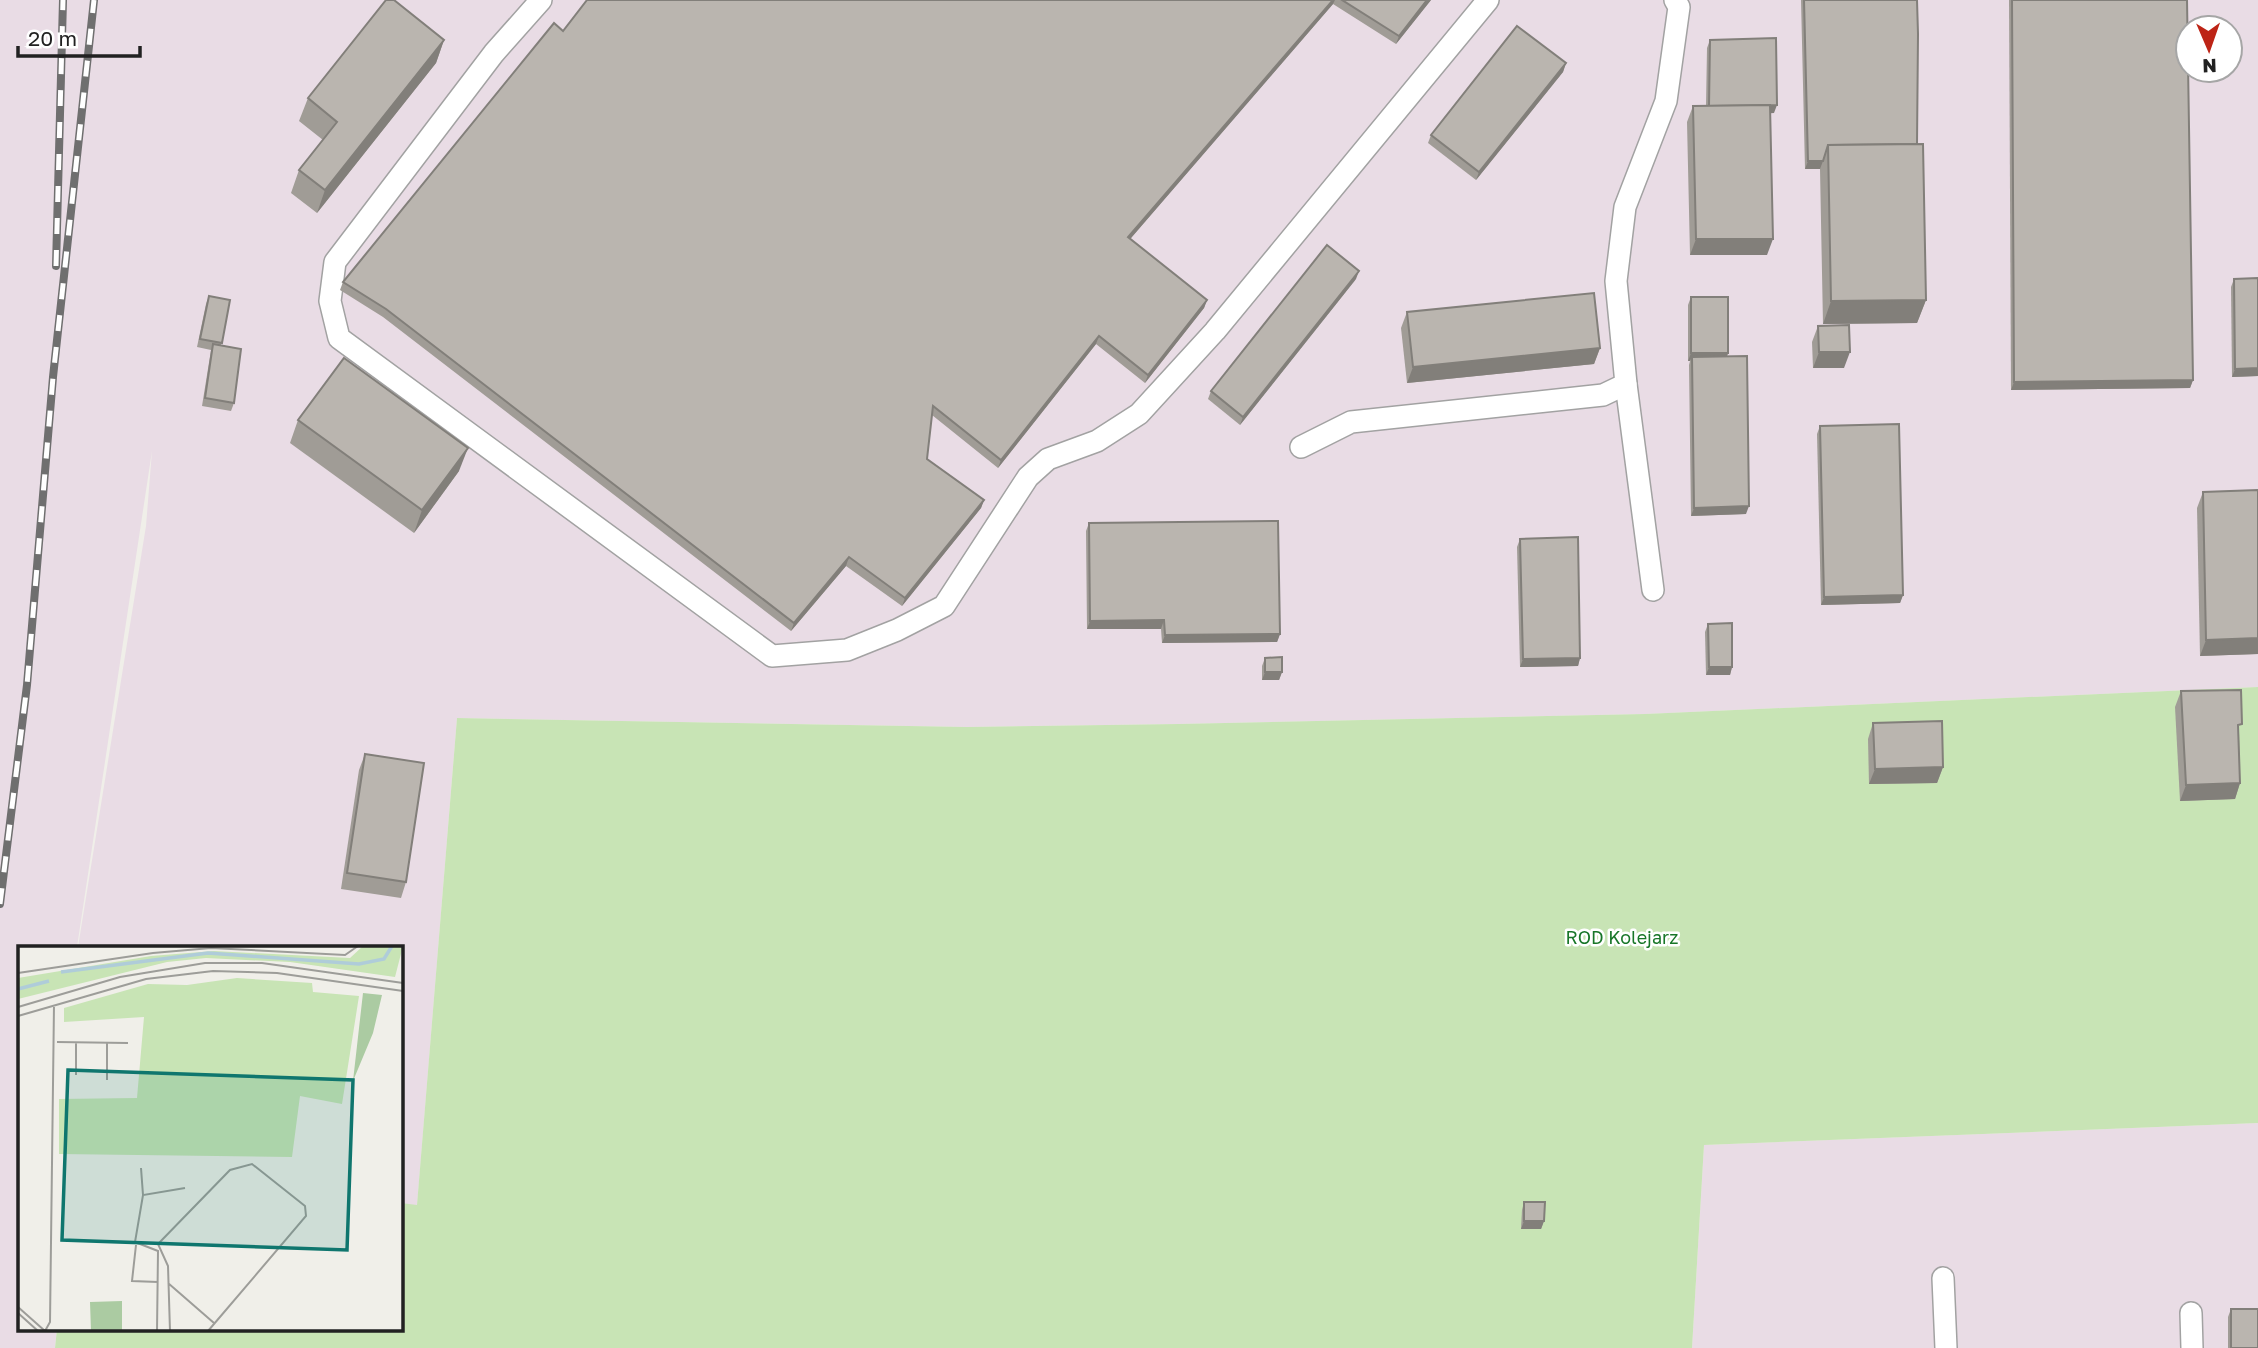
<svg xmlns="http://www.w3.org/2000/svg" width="2258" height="1348" font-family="'Golos Text',sans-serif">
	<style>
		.industrial { fill: #e9dce5; fill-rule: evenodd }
		.grass { fill: #c8e4b5 }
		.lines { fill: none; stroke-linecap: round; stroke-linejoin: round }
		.service-casing { stroke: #a2a2a2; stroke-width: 24 }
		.service { stroke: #fff; stroke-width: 21 }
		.rail-casing { stroke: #6f6f6f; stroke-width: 8 }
		.rail { stroke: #fff; stroke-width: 5; stroke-dasharray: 16; stroke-linecap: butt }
		.wall { fill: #a09c96 }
		.shaded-wall { fill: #827f7a }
		.building { fill: #bab5af; stroke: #827f7a; stroke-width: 2 }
		.labels { text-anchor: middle; stroke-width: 5; stroke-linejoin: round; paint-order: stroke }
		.park-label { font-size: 18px; fill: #187628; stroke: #fff }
		.inset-river { fill: none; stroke: #afccd9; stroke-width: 3.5 }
		.inset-road { fill: none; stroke: #9d9d99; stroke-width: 2 }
		.view { fill: #0f766e; fill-opacity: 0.15; stroke: #0f766e; stroke-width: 3.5 }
		.inset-edge { fill: none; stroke: #212121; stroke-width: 3.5 }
	</style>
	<rect width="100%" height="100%" fill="#f0efe9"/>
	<g class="industrial">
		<path d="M 0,0 L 2258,0 L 2258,687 L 1645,714 L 1178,724 L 967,727 L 457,718 L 417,1206 L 401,1203 L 401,947 L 78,947 L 146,526 L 152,451 L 77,947 L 19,947 L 19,1329 L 57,1329 L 55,1348 L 0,1348 ZM 2188,28 L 2230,28 L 2230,70 L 2188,70 Z"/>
		<polygon points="2258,1123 2258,1348 1692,1348 1704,1145"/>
	</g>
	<polygon class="grass" points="2258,687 2258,1123 1704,1145 1692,1348 55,1348 57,1329 401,1329 401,1203 417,1205 457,718 967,727 1178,724 1645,714"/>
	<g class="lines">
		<g class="service-casing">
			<g id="service">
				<polyline points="541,0 494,53 335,262 330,301 339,338 772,656 847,650 897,630 944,606 1028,477 1048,459 1097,441 1139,414 1215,331 1488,0"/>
				<polyline points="1626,384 1653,590"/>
				<polyline points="1301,447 1351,422 1603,395 1626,384 1616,281 1625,207 1666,101 1679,7 1675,0"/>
				<polyline points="1943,1278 1946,1348"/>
				<polyline points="2191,1313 2192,1348"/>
			</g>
		</g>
		<use href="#service" class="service"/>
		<g class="rail-casing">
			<g id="rail">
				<polyline points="56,266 63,0"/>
				<polyline points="0,904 27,685 53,377 94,0"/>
			</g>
		</g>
		<use href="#rail" class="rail"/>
	</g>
	<g class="wall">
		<polygon points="587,0 1431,0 1396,44 1333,4 1130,239 1207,300 1204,308 1145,383 1096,344 998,468 932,415 927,459 984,500 981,508 902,606 846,566 791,631 383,317 340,290 343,282 563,31"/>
		<polygon points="1801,0 1917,0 1917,144 1926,300 1917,323 1823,324 1820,169 1805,169"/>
		<polygon points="2009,0 2187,0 2193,380 2190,388 2011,390"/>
		<polygon points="444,40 436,63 317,213 291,193 299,170 323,140 299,121 308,98"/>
		<polygon points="1710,40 1774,113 1771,113 1767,255 1690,255 1687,122 1693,106 1706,106 1707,48"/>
		<polygon points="1566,63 1563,72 1476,180 1428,143 1431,135"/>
		<polygon points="1356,279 1240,425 1208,399 1211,391"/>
		<polygon points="2234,279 2258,376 2232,377 2231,287"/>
		<polygon points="209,296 230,300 221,345 234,403 231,411 202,406 211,350 197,347 206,304"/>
		<polygon points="1691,297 1728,353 1727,357 1746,514 1691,516 1689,365 1690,361 1688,361 1688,305"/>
		<polygon points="1407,312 1600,348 1594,364 1407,383 1401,328"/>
		<polygon points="1818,326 1844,368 1813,368 1812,342"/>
		<polygon points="298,420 459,471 414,533 290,443"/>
		<polygon points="1820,426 1903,595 1900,603 1821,605 1817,434"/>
		<polygon points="2203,492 2258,654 2200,656 2197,508"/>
		<polygon points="1089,523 1280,634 1277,642 1162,643 1161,629 1087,629 1086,531"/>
		<polygon points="1520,539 1580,658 1578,666 1520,667 1517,547"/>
		<polygon points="1708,624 1732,667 1730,675 1706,675 1705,632"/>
		<polygon points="1265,658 1282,672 1279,680 1262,680 1262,666"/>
		<polygon points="2181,691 2239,733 2240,783 2235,799 2180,801 2175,707"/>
		<polygon points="1873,723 1943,767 1937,783 1869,784 1868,739"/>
		<polygon points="365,754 406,882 401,898 341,889 359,770"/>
		<polygon points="1524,1202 1544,1221 1541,1229 1521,1229 1522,1210"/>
		<polygon points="2231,1309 2258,1348 2228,1348 2228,1317"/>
	</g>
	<g class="shaded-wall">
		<polygon points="1333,0 1335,0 1333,4 1125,245 1128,237"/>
		<polygon points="1427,0 1431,0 1396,44 1399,36"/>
		<polygon points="444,40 436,63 317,213 325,190"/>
		<polygon points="1566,63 1563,72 1476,180 1479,172"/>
		<polygon points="1777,105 1774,113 1759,114 1759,106"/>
		<polygon points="1808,161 1823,161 1820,169 1805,169"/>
		<polygon points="1696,239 1773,239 1767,255 1690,255"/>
		<polygon points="1359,271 1356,279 1240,425 1243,417"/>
		<polygon points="1207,300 1204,308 1145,383 1148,375"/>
		<polygon points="1926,300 1917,323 1823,324 1831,301"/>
		<polygon points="1099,336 1096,344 998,468 1001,460"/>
		<polygon points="1600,348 1594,364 1407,383 1413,367"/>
		<polygon points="1819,352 1850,352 1844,368 1813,368"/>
		<polygon points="1691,353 1728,353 1725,361 1692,357 1690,361 1688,361"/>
		<polygon points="2258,368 2258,376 2232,377 2235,369"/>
		<polygon points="2193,380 2190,388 2011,390 2014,382"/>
		<polygon points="468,448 459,471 414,533 422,510"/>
		<polygon points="984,500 981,508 902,606 905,598"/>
		<polygon points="1749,506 1746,514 1691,516 1694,508"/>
		<polygon points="849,557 846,566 791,631 794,623"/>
		<polygon points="1903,595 1900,603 1821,605 1824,597"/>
		<polygon points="1164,620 1161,629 1087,629 1090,621"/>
		<polygon points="1280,634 1277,642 1162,643 1165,635"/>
		<polygon points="2258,638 2258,654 2200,656 2206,640"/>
		<polygon points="1580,658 1578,666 1520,667 1523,659"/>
		<polygon points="1709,667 1732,667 1730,675 1706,675"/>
		<polygon points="1265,672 1282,672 1279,680 1262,680"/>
		<polygon points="1943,767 1937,783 1869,784 1875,769"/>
		<polygon points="2240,783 2235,799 2180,801 2186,785"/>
		<polygon points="1524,1221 1544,1221 1541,1229 1521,1229"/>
	</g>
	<g class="building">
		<polygon points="386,0 394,0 444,40 325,190 299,170 337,122 308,98"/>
		<polygon points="587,0 1333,0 1128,237 1207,300 1148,375 1099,336 1001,460 933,406 927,459 984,500 905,598 849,557 794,623 386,309 343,282 554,23 563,31"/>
		<polygon points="1342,0 1427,0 1399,36"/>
		<polygon points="1804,0 1917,0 1918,34 1917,144 1828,145 1823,161 1808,161"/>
		<polygon points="2012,0 2187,0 2193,380 2014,382"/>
		<polygon points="1517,26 1566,63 1479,172 1431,135"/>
		<polygon points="1776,38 1777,105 1709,106 1710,40"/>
		<polygon points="1770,105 1773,239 1696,239 1693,106"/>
		<polygon points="1923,144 1926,300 1831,301 1828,145"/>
		<polygon points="1327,245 1359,271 1243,417 1211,391"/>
		<polygon points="2258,278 2258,368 2235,369 2234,279"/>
		<polygon points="1594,293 1600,348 1413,367 1407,312"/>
		<polygon points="209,296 230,300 222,343 200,339"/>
		<rect x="1691" y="297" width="37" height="56"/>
		<polygon points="1849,325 1850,352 1819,352 1818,326"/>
		<polygon points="213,344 241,349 234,403 205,398"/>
		<polygon points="1747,356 1749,506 1694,508 1692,357"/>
		<polygon points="344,358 468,448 422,510 298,420"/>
		<polygon points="1899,424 1903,595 1824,597 1820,426"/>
		<polygon points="2258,490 2258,638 2206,640 2203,492"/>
		<polygon points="1278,521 1280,634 1165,635 1164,620 1090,621 1089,523"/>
		<polygon points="1578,537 1580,658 1523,659 1520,539"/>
		<polygon points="1732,623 1732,667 1709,667 1708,624"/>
		<polygon points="1282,657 1282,672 1265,672 1265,658"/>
		<polygon points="2241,690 2242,724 2238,725 2240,783 2186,785 2181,691"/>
		<polygon points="1942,721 1943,767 1875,769 1873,723"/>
		<polygon points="365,754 424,763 406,882 347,873"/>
		<polygon points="1524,1202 1545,1202 1544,1221 1524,1221"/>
		<rect x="2231" y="1309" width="27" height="39"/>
	</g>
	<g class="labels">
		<g class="park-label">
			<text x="1622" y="944">ROD Kolejarz</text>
		</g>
	</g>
	<g transform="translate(18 946)">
		<rect width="385" height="385" fill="#f0efe9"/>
		<path d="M 345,0 L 385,0 L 377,31 L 272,16 L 188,12 L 149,16 L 0,53 L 0,32 L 133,10 L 196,5 L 332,12 ZM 219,32 L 294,37 L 295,46 L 341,50 L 324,158 L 282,150 L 274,211 L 41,208 L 41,153 L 119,152 L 126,71 L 46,76 L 46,62 L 130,38 L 169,39 Z" fill="#c8e4b5"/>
		<path d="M 345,47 L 364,49 L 355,87 L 335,135 ZM 104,355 L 104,385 L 73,385 L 72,356 Z" fill="#abcba2"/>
		<path class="inset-river" d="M 43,26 L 190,7 L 341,18 L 366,13 L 374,0M 0,43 L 31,35"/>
		<path class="inset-road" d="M 0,27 L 135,7 L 193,2 L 327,9 L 340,0M 0,61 L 102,31 L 187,17 L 244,17 L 385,37M 0,70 L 128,33 L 195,25 L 259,27 L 385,45M 39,96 L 110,97M 58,96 L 58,129M 89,97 L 89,134M 123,222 L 125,249M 118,299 L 114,335 L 140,336M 150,337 L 196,377M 0,361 L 27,385M 0,367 L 20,385M 27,385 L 32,376 L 36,59M 139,385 L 140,305 L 117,296 L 125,249 L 167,242M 152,385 L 150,320 L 140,298 L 212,224 L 234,218 L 287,260 L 288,270 L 190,385"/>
		<path class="view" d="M 50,124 L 335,134 L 329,304 L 44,294 Z"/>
		<rect width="385" height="385" class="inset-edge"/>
	</g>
	<g transform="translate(2209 49) rotate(178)"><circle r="33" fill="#ffffff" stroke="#a6a6a6" stroke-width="2"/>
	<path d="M0-5L12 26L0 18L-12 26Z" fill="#bd2416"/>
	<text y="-10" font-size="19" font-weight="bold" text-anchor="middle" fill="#212121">N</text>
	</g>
	<path d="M18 46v10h122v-10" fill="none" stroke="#212121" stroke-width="3.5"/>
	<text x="28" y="46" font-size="21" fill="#212121" stroke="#ffffff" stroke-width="5" paint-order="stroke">20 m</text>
</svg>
